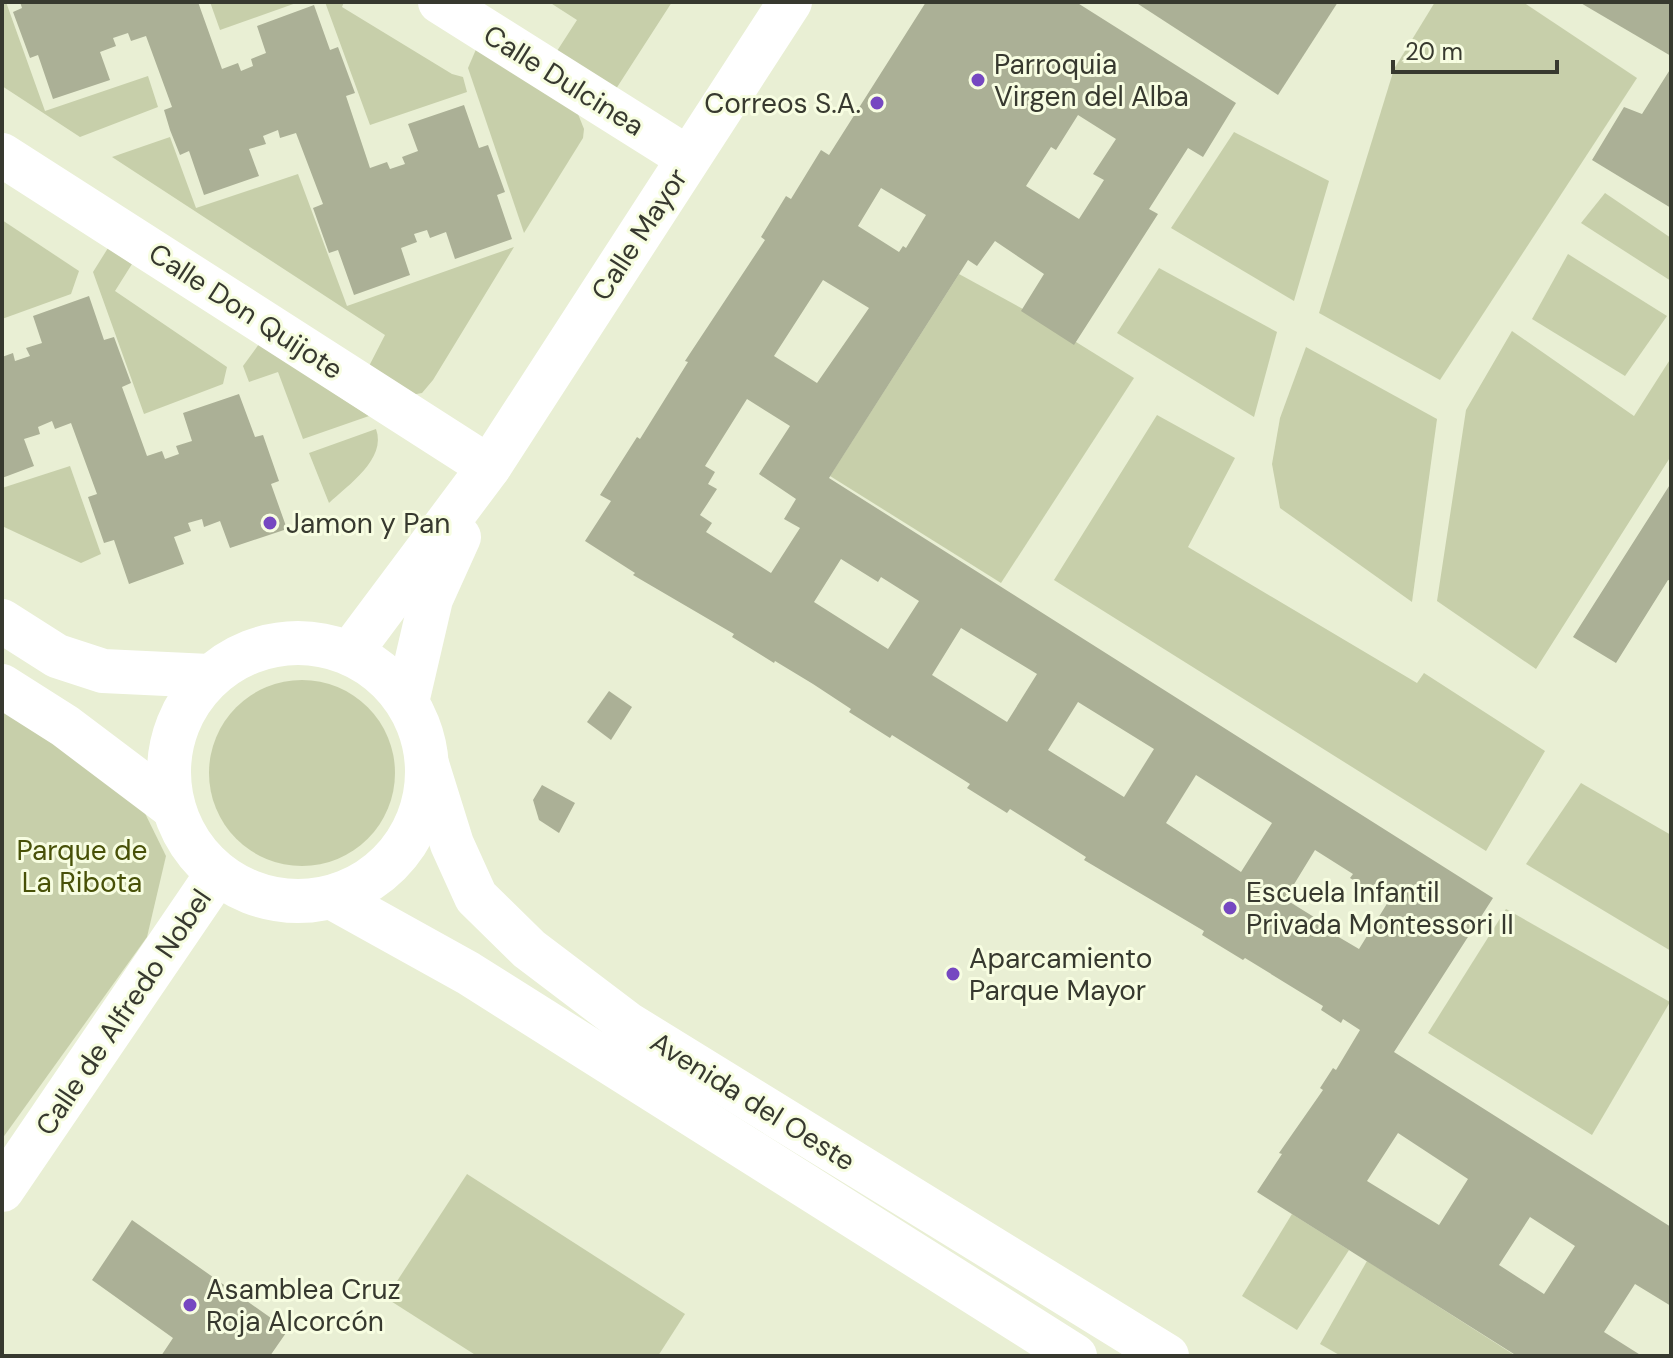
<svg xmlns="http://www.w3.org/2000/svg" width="1673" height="1358" font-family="'DM Sans',sans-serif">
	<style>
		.green { fill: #c7cfaa }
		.building { fill: #abb096; fill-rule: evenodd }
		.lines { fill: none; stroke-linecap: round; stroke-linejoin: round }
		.street { stroke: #fff; stroke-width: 44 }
		.poi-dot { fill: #7648c1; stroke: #f7fde1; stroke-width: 3 }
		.labels { text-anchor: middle; stroke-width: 6; stroke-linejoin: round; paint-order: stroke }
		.poi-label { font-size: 28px; fill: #37392f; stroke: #f7fde1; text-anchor: start }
		.street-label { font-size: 28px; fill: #37392f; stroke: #f7fde1 }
		.park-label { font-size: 28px; fill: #485108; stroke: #f7fde1 }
	</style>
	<rect width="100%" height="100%" fill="#e9efd4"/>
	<g class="green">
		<polygon points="2,2 6,2 45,111 148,76 158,107 80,137 2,86"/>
		<polygon points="210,2 299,2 220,30"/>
		<polygon points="325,2 344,2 342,7 452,74 463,77 467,92 370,125"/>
		<polygon points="549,2 672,2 614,92 557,51 577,20"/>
		<polygon points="1435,2 1523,2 1637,78 1440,380 1319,313 1394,69"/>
		<polygon points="477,47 578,114 584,129 583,138 524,233 468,68"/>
		<polygon points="1234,132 1329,181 1294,301 1171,228"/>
		<polygon points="170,137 196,208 298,174 347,306 514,247 433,380 422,393 411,395 368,368 385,335 112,157"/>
		<polygon points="1605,193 1671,238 1671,281 1581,223"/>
		<polygon points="2,220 79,271 71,294 2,319"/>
		<polygon points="108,248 132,264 115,291 227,367 223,384 144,414 93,272"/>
		<polygon points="1568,254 1667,316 1625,376 1532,319"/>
		<polygon points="1159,268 1277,332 1254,417 1117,333"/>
		<polygon points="959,274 1023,309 1134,378 1001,583 830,476"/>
		<polygon points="1512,331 1634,416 1671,358 1671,456 1536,669 1437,601 1466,410"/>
		<polygon points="259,344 369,416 303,439 278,372 249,382 243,366"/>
		<polygon points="1306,347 1437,419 1412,602 1280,508 1272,464 1280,418"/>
		<polygon points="1157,415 1235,458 1188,547 1417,683 1424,673 1545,751 1486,851 1054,580"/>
		<path d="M 376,429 C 387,459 348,485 329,503 L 309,453 Z"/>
		<polygon points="70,466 101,554 81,563 2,526 2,488"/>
		<circle cx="302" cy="773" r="93"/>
		<polygon points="2,699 138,799 166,856 147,937 2,1139"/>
		<polygon points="1581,783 1671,835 1671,951 1526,864"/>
		<polygon points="1506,909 1670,1002 1592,1135 1428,1033"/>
		<polygon points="467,1174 685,1314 658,1356 477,1356 386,1298"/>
		<polygon points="1292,1214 1349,1250 1297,1330 1242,1296"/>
		<polygon points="1367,1261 1516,1356 1341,1356 1320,1344"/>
	</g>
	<g class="building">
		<polygon points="20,2 198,2 222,69 238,63 241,71 253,66 251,59 266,53 257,26 314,5 330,50 338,47 355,93 346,96 370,168 387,162 390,169 405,164 402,157 418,151 408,124 464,105 479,148 488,145 505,192 497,195 512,239 455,259 446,232 430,238 427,230 414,234 417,242 401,248 410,275 354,295 338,250 329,253 313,208 323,204 296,133 280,138 278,130 263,136 266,144 249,149 259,176 204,195 189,151 180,155 170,130 164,110 172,107 146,36 131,41 128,33 113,38 116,46 100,52 110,80 53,99 38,55 30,58 13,12 22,8"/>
		<path d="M 926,2 L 1076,2 L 1236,103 L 1203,157 L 1188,148 L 1149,209 L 1158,214 L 1074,345 L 1021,311 L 1044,274 L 995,241 L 977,266 L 968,260 L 829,478 L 1493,898 L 1394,1052 L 1671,1227 L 1671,1306 L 1635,1284 L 1604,1332 L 1642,1356 L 1517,1356 L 1257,1192 L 1282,1154 L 1279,1153 L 1323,1090 L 1320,1088 L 1333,1068 L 1336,1070 L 1360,1030 L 1343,1019 L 1341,1023 L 1321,1010 L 1323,1006 L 1245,958 L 1243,960 L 1202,935 L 1204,931 L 1084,860 L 1086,857 L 1010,809 L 1007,813 L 967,788 L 970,784 L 892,735 L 890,738 L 849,712 L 851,709 L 813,684 L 775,661 L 774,663 L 732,637 L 734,634 L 633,575 L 635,573 L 585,541 L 611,501 L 600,495 L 637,437 L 640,439 L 688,362 L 685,361 L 765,240 L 761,237 L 786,196 L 791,199 L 821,150 L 829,155 ZM 1078,115 L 1116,139 L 1093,174 L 1104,180 L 1079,219 L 1026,186 L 1051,147 L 1056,150 ZM 881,188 L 926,215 L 906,248 L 903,246 L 899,252 L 858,226 ZM 823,280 L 869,308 L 817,383 L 774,356 ZM 747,399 L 790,426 L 759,474 L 796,499 L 784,519 L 800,528 L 771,573 L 706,532 L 712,523 L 700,515 L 717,489 L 708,484 L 715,472 L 705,466 ZM 841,559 L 878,582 L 881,577 L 919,601 L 888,649 L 814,602 ZM 961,628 L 1037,674 L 1007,722 L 932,675 ZM 1078,702 L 1154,749 L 1124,797 L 1048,750 ZM 1196,775 L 1272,823 L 1241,872 L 1166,823 ZM 1315,850 L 1353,874 L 1350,878 L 1388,902 L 1359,949 L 1320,926 L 1322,922 L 1285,899 ZM 1398,1133 L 1468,1179 L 1439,1225 L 1367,1181 ZM 1530,1217 L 1575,1246 L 1544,1294 L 1499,1265 Z"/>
		<polygon points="1135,2 1338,2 1278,95"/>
		<polygon points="1579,2 1671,2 1671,56"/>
		<polygon points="1671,68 1671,208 1592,160 1624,107 1642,114"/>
		<polygon points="89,296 104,340 114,337 131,383 122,387 147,456 162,451 165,459 179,454 176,446 192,441 183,413 239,394 255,437 263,435 279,481 271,484 287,529 230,548 220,521 204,527 202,519 188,523 191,531 174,537 184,564 129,584 114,540 104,543 88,497 97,494 71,423 55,429 52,421 38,427 40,434 24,439 34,466 2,478 2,357 13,353 15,361 30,356 26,348 42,343 33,316"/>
		<polygon points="1671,483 1671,581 1668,580 1616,663 1573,637"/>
		<polygon points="609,691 632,707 611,740 587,722"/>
		<polygon points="542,785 575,803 559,833 539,820 533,800"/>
		<polygon points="132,1220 288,1330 270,1356 161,1356 173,1338 92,1280"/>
	</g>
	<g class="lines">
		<g class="street">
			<polyline points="440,2 688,158"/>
			<polyline points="2,155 489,467"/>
			<polyline points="2,621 57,656 103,671 209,676"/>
			<circle cx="298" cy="772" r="129"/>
			<polyline points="350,653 489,467 790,2"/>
			<polyline points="2,686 65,726 171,806"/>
			<polyline points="407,702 431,599 459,537"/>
			<polyline points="427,764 452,844 476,897 529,949 628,1024 1167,1356"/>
			<polyline points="333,898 468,973 1075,1356"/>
			<polyline points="2,1190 217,874"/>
		</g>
	</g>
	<g class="poi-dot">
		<circle cx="978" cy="80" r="8"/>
		<circle cx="877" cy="103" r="8"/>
		<circle cx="270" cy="523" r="8"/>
		<circle cx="1230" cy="908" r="8"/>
		<circle cx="953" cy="974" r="8"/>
		<circle cx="190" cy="1305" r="8"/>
	</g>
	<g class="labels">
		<g class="poi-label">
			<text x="994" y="74">Parroquia<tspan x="994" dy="32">Virgen del Alba</tspan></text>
			<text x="861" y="113" text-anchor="end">Correos S.A.</text>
			<text x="286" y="533">Jamon y Pan</text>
			<text x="1246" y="902">Escuela Infantil<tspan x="1246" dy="32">Privada Montessori II</tspan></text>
			<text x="969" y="968">Aparcamiento<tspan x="969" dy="32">Parque Mayor</tspan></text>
			<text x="206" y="1299">Asamblea Cruz<tspan x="206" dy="32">Roja Alcorcón</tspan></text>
		</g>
		<g class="street-label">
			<text transform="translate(564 80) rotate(32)" y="10">Calle Dulcinea</text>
			<text transform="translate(639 234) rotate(-57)" y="10">Calle Mayor</text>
			<text transform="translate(246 311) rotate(33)" y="10">Calle Don Quijote</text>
			<text transform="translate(123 1012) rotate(-56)" y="10">Calle de Alfredo Nobel</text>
			<text transform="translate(753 1101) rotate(32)" y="10">Avenida del Oeste</text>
		</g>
		<g class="park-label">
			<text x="82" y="860">Parque de<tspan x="82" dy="32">La Ribota</tspan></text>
		</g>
	</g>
	<rect width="1673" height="1358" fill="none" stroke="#37392f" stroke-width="8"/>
	<path d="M1393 60v12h164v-12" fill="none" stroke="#37392f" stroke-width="4"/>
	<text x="1405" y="60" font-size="24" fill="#37392f" stroke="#f7fde1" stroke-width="6" paint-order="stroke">20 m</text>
</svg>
